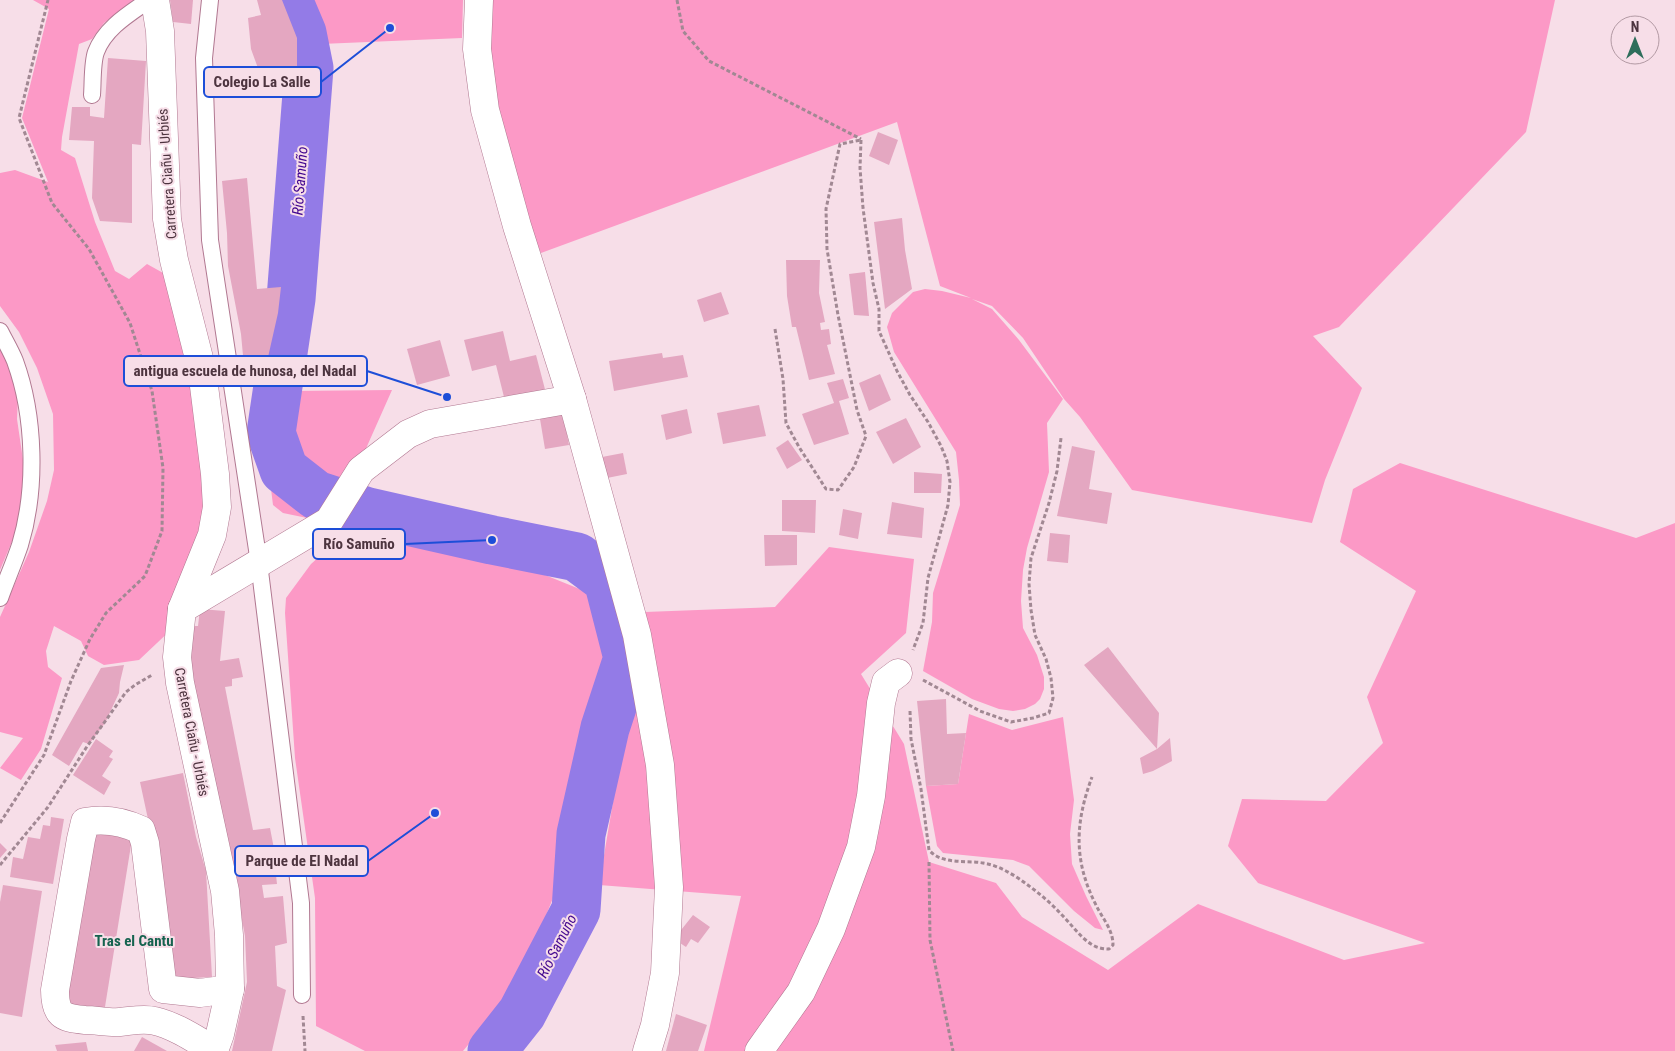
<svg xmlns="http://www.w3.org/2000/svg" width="1675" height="1051" font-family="'Roboto Condensed',sans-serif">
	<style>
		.green { fill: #fc99c6 }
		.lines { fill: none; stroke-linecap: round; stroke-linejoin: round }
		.river { stroke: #937be7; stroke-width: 49 }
		.building { fill: #e4a7c1 }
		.lane-casing { stroke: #b17891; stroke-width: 18 }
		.street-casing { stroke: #b17891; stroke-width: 29 }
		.secondary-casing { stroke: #b17891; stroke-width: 29 }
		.path { stroke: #a18893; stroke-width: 3; stroke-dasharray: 4 2.5; stroke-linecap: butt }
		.lane { stroke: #fff; stroke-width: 16 }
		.street { stroke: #fff; stroke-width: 28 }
		.secondary { stroke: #fff; stroke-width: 28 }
		.labels { text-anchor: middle; stroke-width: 4; stroke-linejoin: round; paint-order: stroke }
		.street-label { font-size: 14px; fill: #4d343f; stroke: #f7dee8 }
		.water-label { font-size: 15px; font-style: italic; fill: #42078f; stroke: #f7dee8 }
		.neighbourhood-label { font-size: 15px; font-weight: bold; fill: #15634f; stroke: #f7dee8 }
		.leader { fill: none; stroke: #1d4ed8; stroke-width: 2 }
		.callout-dot { fill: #1d4ed8; stroke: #f7dee8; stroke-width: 2 }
		.callout { fill: #f7dee8; stroke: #1d4ed8; stroke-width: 2 }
		.callout-label { font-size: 15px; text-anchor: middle; font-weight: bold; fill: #4d343f }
	</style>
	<rect width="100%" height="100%" fill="#f7dee8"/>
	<g class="green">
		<polygon points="33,0 134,0 104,23 92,39 79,44 62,137 61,150 75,158 95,222 115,271 129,279 147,264 174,279 191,344 206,513 175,626 139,660 104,665 88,656 81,641 54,626 46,651 48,667 62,678 41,749 21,780 0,768 23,738 0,732 0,617 29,552 47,501 54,470 53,414 37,368 19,332 0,306 0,173 15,170 48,182 22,118 49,9"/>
		<polygon points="309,0 463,0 462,38 321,44 315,17"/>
		<polygon points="488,0 1555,0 1526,132 1339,327 1313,336 1362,388 1325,480 1312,523 1132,490 1080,417 1064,399 1023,338 992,306 972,299 992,309 1019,340 1063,399 1047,423 1049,472 1027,548 1023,570 1021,601 1023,628 1037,655 1044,677 1044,689 1040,699 1035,704 1025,709 1013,711 999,709 972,699 923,671 932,622 933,593 960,505 959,480 956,452 894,352 887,327 892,313 913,292 925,289 942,291 971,298 940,286 897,122 541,253 510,183 490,80"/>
		<polygon points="0,347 8,363 18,397 17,419 29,501 0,570"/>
		<polygon points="392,390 364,453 344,485 312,519 283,513 273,505 271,489 276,466 292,455 281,418 283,401 290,391"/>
		<polygon points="1400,463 1636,538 1675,523 1675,1051 704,1051 741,896 599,885 645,612 775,607 829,547 914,559 906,633 861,674 904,744 929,862 996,883 1022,917 1108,970 1198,904 1344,960 1425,943 1258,883 1228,846 1242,799 1326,801 1383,743 1367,697 1416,591 1340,542 1353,489"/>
		<polygon points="362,539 401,540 451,547 545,575 587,592 600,606 610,653 594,716 572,786 562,839 557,888 529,958 499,1008 463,1051 365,1051 316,1026 315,898 295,758 285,613 286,598 311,564 331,546"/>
		<polygon points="969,714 1012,730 1063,717 1074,800 1070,834 1072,864 1086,896 1103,930 1095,928 1074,911 1029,866 1013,860 943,853 937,846 926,786 958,784"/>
	</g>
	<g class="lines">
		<polyline class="river" points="288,0 302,33 309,68 291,299 271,433 284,470 316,495 368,512 492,540 577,557 608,580 628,658 605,728 581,834 576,910 522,1013 492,1051"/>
	</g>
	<g class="building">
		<polygon points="170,0 193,0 191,24 173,22"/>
		<polygon points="257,0 282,0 297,38 297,72 262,79 251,49 248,18 261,15"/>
		<polygon points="108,58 146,61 141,145 132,144 132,223 100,221 92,198 94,141 69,140 72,107 90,107 90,116 104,118"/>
		<polygon points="878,132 898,140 889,165 869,156"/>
		<polygon points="247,178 257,289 281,287 278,313 264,375 245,377 241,334 228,266 227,233 222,181"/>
		<polygon points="902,218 905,250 912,289 885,309 874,222"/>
		<polygon points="786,260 820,260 819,293 825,322 820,323 821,330 829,329 831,344 827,345 835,374 809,380 796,327 792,327 787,296"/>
		<polygon points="865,272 869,316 854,315 849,274"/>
		<polygon points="721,292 729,314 704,322 697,300"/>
		<polygon points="503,331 510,361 536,355 547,397 506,405 496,365 472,371 464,340"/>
		<polygon points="440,340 450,376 417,385 407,349"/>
		<polygon points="662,353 663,358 683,355 688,377 614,391 609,361"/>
		<polygon points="880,374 891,400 869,411 859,383"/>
		<polygon points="843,379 849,398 839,401 849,434 814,445 802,414 834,403 827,383"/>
		<polygon points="759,405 766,436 723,444 717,413"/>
		<polygon points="562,409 569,445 545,449 539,413"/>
		<polygon points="687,409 692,433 666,440 661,415"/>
		<polygon points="906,418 921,447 893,464 876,432"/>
		<polygon points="788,440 802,460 787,469 776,448"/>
		<polygon points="1072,446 1095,451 1089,489 1112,493 1107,524 1057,516"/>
		<polygon points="623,453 627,474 607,478 602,457"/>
		<polygon points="914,472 942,474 941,493 914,493"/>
		<polygon points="782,500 816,500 815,533 782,531"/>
		<polygon points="892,502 924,508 922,538 887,534"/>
		<polygon points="843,509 862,513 858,539 839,535"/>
		<polygon points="1050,533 1070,535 1068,563 1047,561"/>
		<polygon points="764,535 797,535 797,565 765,566"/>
		<polygon points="200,609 225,611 220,661 239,658 243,677 232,679 232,686 225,687 253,830 270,828 275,854 257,855 263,877 276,875 277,884 262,885 264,898 283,896 287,943 275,946 277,986 286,990 272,1051 232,1051 247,982 245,936 222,813 199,722 191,661 194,626 198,626"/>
		<polygon points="1108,647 1159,713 1157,749 1170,738 1172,761 1153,771 1143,774 1140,758 1157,749 1084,665"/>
		<polygon points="124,665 120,682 119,693 105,723 89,744 83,742 69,766 52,755 101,668"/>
		<polygon points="946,699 947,734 966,733 958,784 926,786 917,701"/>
		<polygon points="96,739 113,751 109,757 113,759 102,776 111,782 104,795 73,775"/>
		<polygon points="183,773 196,837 206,871 212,977 173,979 154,847 140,782"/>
		<polygon points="51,817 64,819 53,884 10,877 13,857 23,859 28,837 40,839 43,825 50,826"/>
		<polygon points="92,832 132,839 104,1013 63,1006"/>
		<polygon points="0,843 7,850 0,858"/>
		<polygon points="3,885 42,891 22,1017 0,1013 0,902"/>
		<polygon points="693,915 710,927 698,943 691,939 686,947 674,939"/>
		<polygon points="676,1014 707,1025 698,1051 666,1051"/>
		<polygon points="142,1037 167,1051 134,1051"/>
		<polygon points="86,1042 88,1051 57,1051 55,1045"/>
	</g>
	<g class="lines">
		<g class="lane-casing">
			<g id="lane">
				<polyline points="210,0 204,58 210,240 259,563 301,903 302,995"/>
				<path d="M 92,95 C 93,83 92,63 96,52 C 105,28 129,14 149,0"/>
				<path d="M 0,331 C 5,341 11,351 15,361 C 35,416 37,489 20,545 C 14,563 6,581 0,598"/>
			</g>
		</g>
		<g class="street-casing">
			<g id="street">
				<polyline points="479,0 477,49 485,110 517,226 572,399 637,635 660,765 669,887 665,973 655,1025 647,1051"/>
				<polyline points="182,609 329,521 361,470 408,434 430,424 572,399"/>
				<path d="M 214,1050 C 196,1040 176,1026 155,1021 C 143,1018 132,1021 120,1022 C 108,1023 97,1020 85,1020 C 62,1018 55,1015 55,990 L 81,839 L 85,822 C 105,818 122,821 141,830 L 145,843 L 163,989 L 200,993 L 230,989"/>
				<polyline points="759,1051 801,992 831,929 861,847 871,796 881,703 886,682 898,673"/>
			</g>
		</g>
		<g class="secondary-casing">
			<polyline id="secondary" points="155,0 160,31 167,219 174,260 202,370 215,474 217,507 212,535 182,609 177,657 180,683 225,891 229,935 230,989 220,1034 214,1051"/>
		</g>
		<g class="path">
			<polyline points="677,0 683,31 709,61 861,139"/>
			<polyline points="861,140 860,168 863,208 873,283 879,309 879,331 897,371 910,395 928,422 941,446 947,461 950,482 948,505 928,578 923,623 913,650"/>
			<polyline points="775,329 783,379 786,423 799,447 826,489 838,490 854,467 866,436 857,410 838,315 827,249 826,209 840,144 861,140"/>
			<polyline points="923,680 980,711 1011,722 1033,718 1049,713 1053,698 1051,678 1046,659 1035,635 1031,610 1029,584 1031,558 1049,503 1057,471 1061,438"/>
			<path d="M 910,711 L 911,739 L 921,789 L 929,850 C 942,865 966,860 983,863 C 996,865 1007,871 1018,878 C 1034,889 1049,901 1062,915 C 1071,924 1080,937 1091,944 C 1097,948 1103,949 1109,949 L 1113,945 C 1113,930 1103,919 1097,907 C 1073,861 1075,823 1092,777"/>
			<polyline points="0,823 44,755 71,681 90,639 106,613 145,576 162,531 163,468 152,391 130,323 89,249 52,203 19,118 48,0"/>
			<polyline points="929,862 930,940 953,1051"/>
			<polyline points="0,865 48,807 86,748 126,692 135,685 152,675"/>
			<polyline points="303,1016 305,1051"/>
		</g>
		<use href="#lane" class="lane"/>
		<use href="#street" class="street"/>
		<use href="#secondary" class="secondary"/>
	</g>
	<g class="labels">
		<g class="street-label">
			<text transform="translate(167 174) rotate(-94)" y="5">Carretera Ciañu - Urbiés</text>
			<text transform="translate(192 732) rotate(79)" y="5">Carretera Ciañu - Urbiés</text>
		</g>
		<g class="water-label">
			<text transform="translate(300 181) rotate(-86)" y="5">Río Samuño</text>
			<text transform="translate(557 946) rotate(-63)" y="5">Río Samuño</text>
		</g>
		<g class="neighbourhood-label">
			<text x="134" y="946">Tras el Cantu</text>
		</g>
	</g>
	<path class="leader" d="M390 28L321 82M447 397L367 371M492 540L405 544M435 813L368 861"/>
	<g class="callout-dot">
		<circle cx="390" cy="28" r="5"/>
		<circle cx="447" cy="397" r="5"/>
		<circle cx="492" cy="540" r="5"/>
		<circle cx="435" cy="813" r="5"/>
	</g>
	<g class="callout">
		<rect x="204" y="67" width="117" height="30" rx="5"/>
		<rect x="124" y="356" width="243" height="30" rx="5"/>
		<rect x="313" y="529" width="92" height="30" rx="5"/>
		<rect x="235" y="846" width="133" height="30" rx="5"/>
	</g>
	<g class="callout-label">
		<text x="262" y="87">Colegio La Salle</text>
		<text x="245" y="376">antigua escuela de hunosa, del Nadal</text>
		<text x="359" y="549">Río Samuño</text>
		<text x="302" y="866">Parque de El Nadal</text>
	</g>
	<g transform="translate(1635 40)"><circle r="24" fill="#f7dee8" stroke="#b39aa4"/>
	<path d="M0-4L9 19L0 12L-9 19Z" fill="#2e6e5b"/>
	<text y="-8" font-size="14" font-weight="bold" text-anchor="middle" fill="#4d343f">N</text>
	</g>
</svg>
